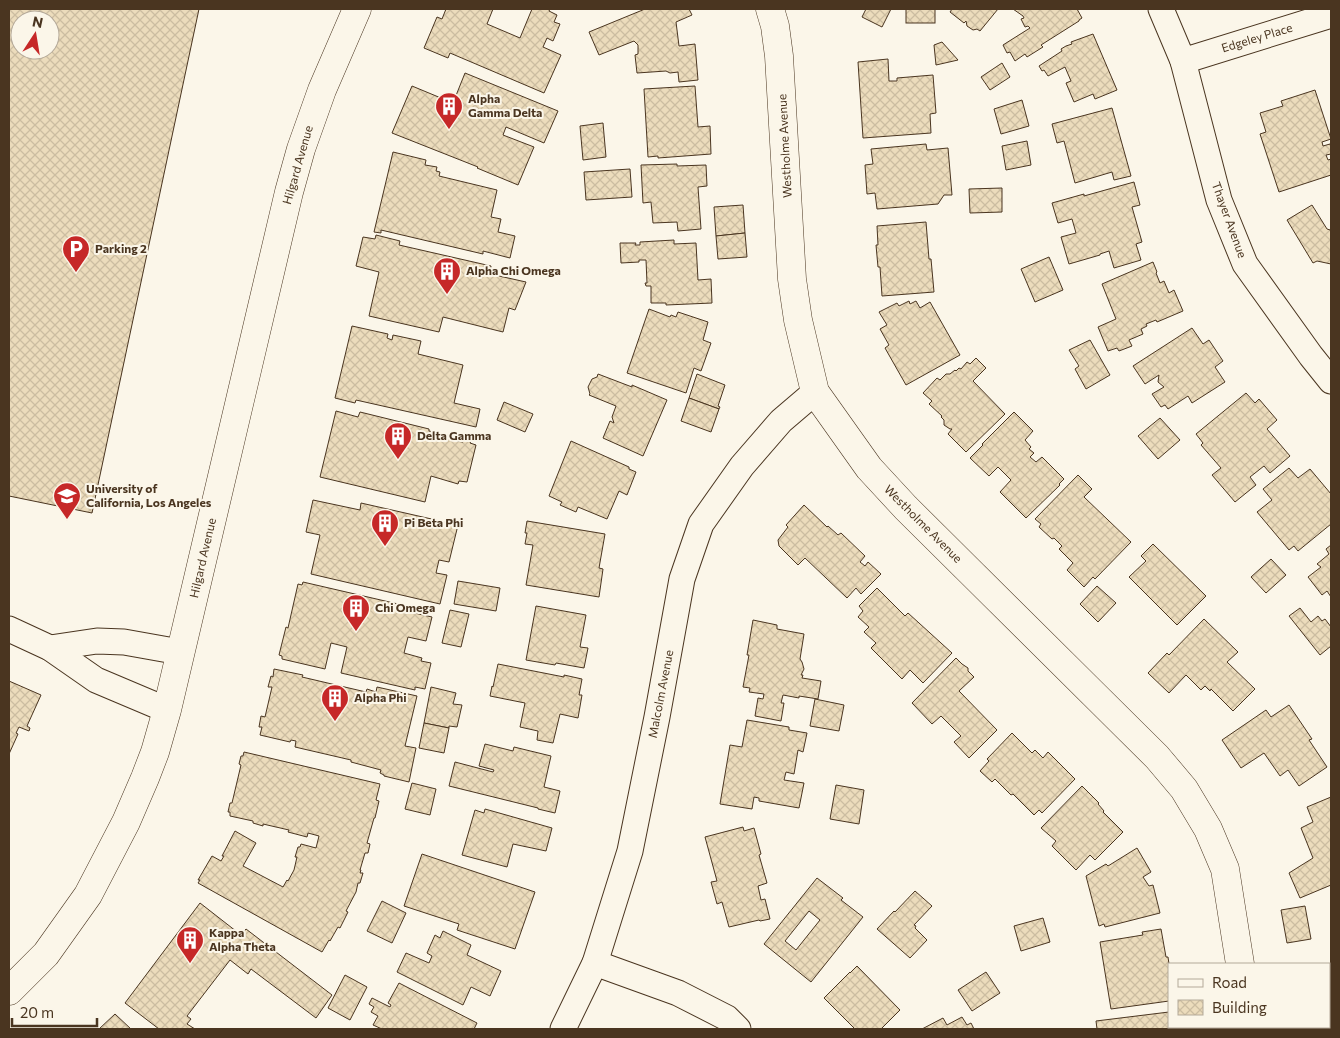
<svg xmlns="http://www.w3.org/2000/svg" width="1340" height="1038" font-family="Commissioner,sans-serif">
	<style>
		.building { fill: url(#building-cross-hatch); stroke: #4a3520; fill-rule: evenodd }
		.lines { fill: none; stroke-linecap: round; stroke-linejoin: round }
		.street-casing { stroke: #4a3520; stroke-width: 27 }
		.secondary-casing { stroke: #4a3520; stroke-width: 29 }
		.street { stroke: #fbf6e9; stroke-width: 25 }
		.secondary { stroke: #fbf6e9; stroke-width: 28 }
		.labels { text-anchor: middle; stroke-width: 4; stroke-linejoin: round; paint-order: stroke }
		.street-label { font-size: 12px; fill: #4a3520; stroke: #fbf6e9 }
		.poi-label { font-size: 12px; font-weight: bold; fill: #4a3520; stroke: #fbf6e9; text-anchor: start }
	</style>
	<defs>
		<pattern id="building-cross-hatch" width="8" height="8" patternUnits="userSpaceOnUse" patternTransform="scale(1.25)"><rect width="8" height="8" fill="#ecdcbc"/><path d="M0 0l8 8M0 8l8-8" fill="none" stroke="#ccbda1"/></pattern>
	</defs>
	<rect width="100%" height="100%" fill="#fbf6e9"/>
	<g class="building">
		<path d="M 9,9 L 199,9 L 92,513 L 9,496 ZM 20,20 L 50,20 L 50,50 L 20,50 Z"/>
		<polygon points="446,9 493,9 487,24 520,38 532,9 550,9 549,11 557,15 554,22 560,24 553,41 547,38 543,47 561,55 544,93 450,53 448,58 424,48 437,17 442,19"/>
		<polygon points="645,9 689,9 692,15 676,22 679,46 695,44 698,80 679,82 678,72 670,73 666,71 637,73 635,55 638,54 638,45 634,41 599,55 589,32"/>
		<polygon points="866,9 891,9 882,27 862,17"/>
		<rect x="906" y="9" width="29" height="14"/>
		<polygon points="952,9 998,9 980,31 977,29 973,30 967,26 966,21 964,23 950,12"/>
		<polygon points="1013,9 1077,9 1082,18 1079,20 1079,21 1041,45 1043,47 1027,57 1025,54 1015,61 1010,52 1007,53 1003,45 1030,28 1028,26 1025,27 1021,19 1024,18 1023,16"/>
		<polygon points="1093,34 1117,90 1095,99 1093,94 1074,102 1066,83 1071,81 1065,67 1048,76 1044,70 1042,71 1039,66 1062,51 1061,49 1066,46 1072,44 1071,42"/>
		<polygon points="942,42 958,60 936,65 934,45"/>
		<polygon points="888,59 889,81 897,81 897,78 933,75 936,113 930,114 931,133 863,138 858,62"/>
		<polygon points="1002,63 1010,77 990,90 981,77"/>
		<polygon points="465,73 558,111 544,143 506,127 503,135 534,147 518,185 477,168 478,167 392,133 412,86 453,103"/>
		<polygon points="695,86 698,127 710,126 711,154 658,158 658,156 648,157 644,89"/>
		<polygon points="1315,90 1331,139 1322,142 1323,146 1330,144 1331,148 1331,154 1326,155 1328,160 1331,159 1331,175 1279,192 1260,134 1266,132 1260,113 1283,106 1281,101"/>
		<polygon points="1022,100 1029,126 1001,134 994,109"/>
		<polygon points="1112,108 1131,176 1114,180 1112,172 1075,183 1064,141 1057,143 1052,124"/>
		<polygon points="603,123 606,157 583,160 580,126"/>
		<polygon points="1027,141 1031,165 1006,170 1002,146"/>
		<polygon points="926,144 927,150 948,148 952,195 944,195 938,204 877,209 875,193 867,194 865,165 873,164 871,149"/>
		<polygon points="393,152 426,160 425,165 437,167 436,171 440,172 439,176 497,190 491,217 501,219 498,232 515,236 510,258 483,251 483,254 381,230 381,233 374,232"/>
		<polygon points="677,164 677,166 706,165 707,186 698,187 701,229 678,231 677,222 653,223 651,202 643,203 641,165"/>
		<polygon points="630,169 632,197 586,200 584,172"/>
		<polygon points="1134,182 1140,205 1132,207 1142,242 1136,244 1141,260 1114,268 1109,251 1100,254 1100,255 1069,264 1061,237 1076,233 1072,219 1058,223 1052,203 1084,194 1084,196"/>
		<polygon points="1002,188 1002,212 970,213 969,189"/>
		<polygon points="743,205 745,233 716,236 714,207"/>
		<polygon points="1312,205 1327,229 1330,230 1331,228 1331,264 1317,261 1313,263 1287,220"/>
		<polygon points="926,222 929,259 931,259 934,292 882,296 880,267 878,267 876,245 878,245 877,226"/>
		<polygon points="745,233 747,257 718,259 716,236"/>
		<polygon points="376,235 400,241 399,245 491,266 490,274 526,282 515,310 509,308 503,332 443,317 439,332 369,316 379,272 356,266 363,237 375,239"/>
		<polygon points="674,240 674,244 696,243 698,280 711,279 712,303 666,305 666,303 651,303 651,286 646,286 645,283 647,283 646,260 639,260 639,262 621,263 620,243 636,243 635,245 640,245 640,242"/>
		<polygon points="1049,257 1063,290 1035,302 1021,269"/>
		<polygon points="1153,262 1157,272 1156,273 1160,283 1164,281 1169,293 1174,290 1183,311 1157,322 1156,320 1146,324 1147,326 1141,329 1143,334 1129,340 1132,346 1119,351 1117,348 1108,351 1098,327 1116,319 1102,284"/>
		<polygon points="909,301 910,304 916,301 920,308 930,302 960,355 906,385 885,348 889,345 880,329 887,325 879,312 897,303 899,306"/>
		<polygon points="649,309 670,317 671,315 676,317 678,312 708,322 703,340 711,343 701,371 694,368 686,393 627,373"/>
		<polygon points="352,326 388,334 387,338 392,340 393,335 421,341 418,354 463,365 454,403 480,409 476,427 356,400 355,403 335,398"/>
		<polygon points="1192,328 1203,344 1209,340 1223,361 1215,367 1225,382 1192,403 1188,396 1168,409 1165,405 1161,407 1152,394 1164,387 1158,382 1159,375 1145,384 1133,366"/>
		<polygon points="1090,340 1110,375 1086,389 1075,369 1079,366 1069,350"/>
		<polygon points="976,358 986,368 973,381 1005,414 966,452 948,434 952,429 950,429 944,425 944,420 941,417 942,416 929,404 932,401 923,393 937,378 940,380 946,374 950,374 955,370 956,371 959,368 961,369 967,362 970,364"/>
		<polygon points="598,374 632,387 632,385 667,400 643,456 603,438 610,421 614,423 612,417 616,406 589,395 590,394 588,387 592,379 597,377"/>
		<polygon points="697,374 725,385 718,406 720,407 719,409 689,398"/>
		<polygon points="1246,393 1255,403 1259,399 1277,420 1267,429 1290,456 1270,473 1264,466 1250,477 1256,485 1235,502 1212,475 1221,468 1201,445 1203,443 1196,434"/>
		<polygon points="689,398 719,409 711,432 681,421"/>
		<polygon points="504,402 533,414 525,432 497,420"/>
		<polygon points="336,411 358,417 360,412 429,429 429,431 456,437 455,441 463,442 464,439 471,441 470,443 476,445 467,482 459,481 458,484 431,476 425,502 320,477"/>
		<polygon points="1014,412 1033,431 1025,440 1031,447 1029,449 1034,453 1030,457 1036,462 1042,457 1064,479 1059,484 1060,485 1026,518 1000,492 1011,480 998,467 989,476 970,458 983,445 982,444"/>
		<polygon points="1160,418 1180,440 1158,459 1138,436"/>
		<polygon points="571,441 629,467 629,469 636,472 627,495 619,491 607,519 578,507 576,512 560,505 562,502 549,496"/>
		<polygon points="1289,468 1298,478 1310,469 1331,494 1331,524 1298,551 1294,546 1289,550 1257,512 1272,500 1263,489"/>
		<polygon points="1078,475 1092,489 1084,497 1131,542 1095,579 1093,577 1084,587 1067,570 1073,563 1059,549 1062,546 1054,538 1052,539 1039,527 1041,524 1035,519"/>
		<polygon points="313,500 360,510 361,503 458,525 449,562 439,560 436,573 447,575 440,604 311,574 320,535 306,532"/>
		<polygon points="804,505 827,527 828,526 838,535 841,533 865,556 860,562 865,566 868,562 881,574 861,594 856,588 847,598 805,558 798,565 779,546 778,540 788,527 786,525"/>
		<polygon points="527,521 605,534 599,568 603,569 599,597 526,585 533,545 525,544 527,533 525,533"/>
		<polygon points="1153,544 1206,596 1177,625 1129,577 1146,561 1141,556"/>
		<polygon points="1331,545 1331,597 1327,591 1322,595 1308,577 1321,567 1317,564 1329,554 1326,549"/>
		<polygon points="1271,559 1286,575 1266,593 1251,577"/>
		<polygon points="458,581 500,588 496,611 454,604"/>
		<polygon points="303,582 398,604 397,609 432,617 426,641 408,637 404,653 422,658 421,661 431,663 425,689 415,687 415,690 341,673 347,647 331,643 325,669 282,659 282,656 279,655 286,627 288,628 298,584 302,585"/>
		<polygon points="1097,586 1116,603 1098,622 1080,604"/>
		<polygon points="877,588 905,616 908,613 952,653 923,683 910,670 902,679 871,648 876,643 864,632 869,627 858,617 863,611 859,606"/>
		<polygon points="536,606 586,615 580,647 588,648 584,668 556,663 555,665 526,660"/>
		<polygon points="1300,608 1311,622 1318,616 1322,621 1325,619 1331,627 1331,646 1320,655 1289,616"/>
		<polygon points="450,610 469,614 461,647 442,643"/>
		<polygon points="1204,619 1238,652 1227,662 1255,689 1233,711 1211,689 1210,691 1205,686 1201,690 1186,675 1169,693 1148,673 1167,653 1169,655"/>
		<polygon points="753,620 777,625 777,629 804,634 800,659 802,662 804,669 801,675 803,675 802,678 821,681 818,699 799,696 799,698 783,695 781,703 784,703 781,721 755,716 758,698 763,699 764,694 749,692 750,688 743,687 749,655 747,655"/>
		<polygon points="956,658 962,664 968,668 968,671 974,677 959,691 997,730 969,758 954,742 961,736 941,716 932,724 912,703"/>
		<polygon points="498,664 564,677 564,675 582,679 579,695 582,695 578,718 560,714 553,743 537,740 538,731 520,727 525,703 490,696 492,686 493,687"/>
		<polygon points="274,669 303,675 302,677 366,692 367,689 376,692 377,687 417,696 405,746 416,748 409,782 384,776 384,775 380,773 381,770 351,762 351,760 295,747 296,741 291,740 290,742 260,735 262,727 259,727 261,716 265,717 272,687 268,687 271,676 273,677"/>
		<polygon points="9,681 41,695 27,726 30,728 29,731 19,727 16,733 18,734 9,754"/>
		<polygon points="431,687 456,693 453,704 462,705 457,727 449,726 449,728 424,723"/>
		<polygon points="815,699 844,705 839,731 810,726"/>
		<polygon points="1289,705 1312,739 1309,740 1327,767 1299,786 1288,770 1280,776 1264,753 1241,768 1222,740 1266,710 1271,717"/>
		<polygon points="747,720 789,727 789,730 807,733 803,752 798,750 794,774 786,772 784,780 804,783 799,808 759,801 759,798 754,797 752,809 720,804 730,745 742,747"/>
		<polygon points="424,723 449,728 444,753 419,748"/>
		<polygon points="1012,733 1032,753 1035,750 1043,758 1048,752 1075,779 1042,813 1039,810 1034,815 1013,794 1011,795 995,779 992,782 980,771 989,761 987,759"/>
		<polygon points="485,744 513,751 514,747 551,756 544,787 560,791 555,813 538,809 538,808 449,786 455,762 493,772 494,770 479,766"/>
		<polygon points="244,752 380,784 376,800 379,801 375,818 374,818 367,843 370,844 368,853 365,853 360,870 361,870 360,873 363,873 360,883 358,883 356,892 346,911 348,912 340,928 338,927 330,941 329,940 322,952 198,883 200,880 198,880 212,856 221,861 224,856 222,856 235,831 256,843 243,866 283,887 287,880 288,881 294,870 297,857 295,857 298,847 300,847 301,844 316,848 319,836 308,833 307,837 288,832 289,830 263,824 263,826 253,823 253,821 230,816 230,812 228,812 230,803 232,803 241,765 239,764 241,756 243,756"/>
		<polygon points="412,783 436,789 430,815 405,809"/>
		<polygon points="836,785 864,790 859,824 830,819"/>
		<polygon points="1082,786 1099,803 1098,804 1104,811 1103,812 1123,832 1095,860 1090,855 1076,870 1052,846 1056,841 1041,828"/>
		<polygon points="1331,797 1331,885 1300,898 1289,873 1313,858 1301,828 1313,822 1307,807"/>
		<polygon points="485,809 552,828 546,851 513,844 507,867 462,855 475,810 484,813"/>
		<polygon points="743,827 744,831 754,828 761,854 759,855 767,883 758,886 761,900 765,899 770,919 760,921 759,920 729,927 722,902 717,904 711,882 717,881 705,837"/>
		<polygon points="1137,848 1151,872 1143,877 1149,886 1153,885 1160,913 1105,927 1104,924 1099,926 1086,876 1106,864 1108,866"/>
		<polygon points="422,854 535,892 515,949 457,930 459,924 404,906"/>
		<path d="M 817,878 L 843,898 L 841,900 L 863,917 L 811,982 L 764,944 ZM 809,911 L 820,920 L 796,950 L 785,941 Z"/>
		<polygon points="915,891 932,906 914,925 916,926 915,928 927,940 910,958 877,929 894,911 895,912"/>
		<polygon points="382,901 406,913 392,943 367,931"/>
		<polygon points="200,903 241,935 246,929 332,995 316,1018 251,969 248,974 230,960 187,1016 191,1019 187,1024 195,1029 159,1029 125,1003"/>
		<polygon points="1305,906 1311,939 1287,943 1281,910"/>
		<polygon points="1043,918 1050,942 1021,951 1014,926"/>
		<polygon points="1161,929 1166,957 1168,957 1169,964 1169,1001 1111,1009 1100,942 1143,935 1142,932"/>
		<polygon points="443,931 471,945 467,955 501,971 490,996 471,987 463,1005 397,972 406,953 429,963 432,956 427,953 435,935 440,938"/>
		<polygon points="857,966 900,1010 881,1029 855,1029 824,998 850,972 850,973"/>
		<polygon points="986,972 1000,993 972,1011 958,990"/>
		<polygon points="345,975 367,987 350,1020 328,1008"/>
		<polygon points="399,983 477,1023 474,1029 382,1029 373,1025 378,1016 371,1012 374,1007 369,1004 372,998 390,1007 391,1005 388,1003"/>
		<polygon points="1329,1002 1331,1002 1331,1029 1313,1029 1313,1027 1329,1027"/>
		<polygon points="1169,1012 1169,1027 1185,1027 1185,1029 1097,1029 1096,1021"/>
		<polygon points="115,1014 131,1029 99,1029"/>
		<polygon points="962,1017 967,1025 971,1023 974,1029 922,1029 943,1018 947,1025"/>
	</g>
	<g class="lines">
		<g class="street-casing">
			<g id="street">
				<polyline points="1161,9 1183,61 1219,200 1245,264 1311,356 1331,381"/>
				<polyline points="1183,61 1331,15"/>
				<polyline points="9,629 50,648 96,680 167,710"/>
				<polyline points="50,648 97,641 124,642 180,652"/>
				<polyline points="595,963 678,993 727,1018 738,1029"/>
				<polyline points="563,1029 595,963 630,851 657,717 682,579 701,524 742,466 781,421 815,392"/>
			</g>
		</g>
		<g class="secondary-casing">
			<g id="secondary">
				<polyline points="770,9 775,26 779,56 792,279 798,320 815,392 869,468 906,508 1157,757 1184,789 1208,829 1225,869 1240,964"/>
				<polyline points="9,991 46,954 88,895 126,822 145,778 155,752 167,710 289,192 301,149 322,90 357,9"/>
				<polyline points="1249,1027 1249,1029"/>
			</g>
		</g>
		<use href="#street" class="street"/>
		<use href="#secondary" class="secondary"/>
	</g>
	<defs>
		<g id="building-pin" transform="scale(1.4375)"><path d="M0 17L-7.5 6A9.5 9.5 0 1 1 7.5 6Z" fill="#c62828" stroke="#fbf6e9"/><path d="M-4-6H4V6H1V3H-1V6H-4ZM-2.5-4.3h1.7v1.8h-1.7ZM.8-4.3h1.7v1.8H.8ZM-2.5-1h1.7V.8h-1.7ZM.8-1h1.7V.8H.8Z" fill="#fff"/></g>
		<g id="parking-pin" transform="scale(1.4375)"><path d="M0 17L-7.5 6A9.5 9.5 0 1 1 7.5 6Z" fill="#c62828" stroke="#fbf6e9"/><path d="M-3.5-5.5H1a3.5 3.5 0 0 1 0 7H-1V5.5H-3.5ZM-1-3.4V-.6H.8a1.4 1.4 0 0 0 0-2.8Z" fill="#fff"/></g>
		<g id="university-pin" transform="scale(1.4375)"><path d="M0 17L-7.5 6A9.5 9.5 0 1 1 7.5 6Z" fill="#c62828" stroke="#fbf6e9"/><path d="M0-5L7-2L0 1L-7-2ZM-4 1L0 2.5L4 1V4Q0 6-4 4Z" fill="#fff"/></g>
	</defs>
	<g fill-rule="evenodd">
		<use href="#building-pin" x="449" y="106"/>
		<use href="#parking-pin" x="76" y="249"/>
		<use href="#building-pin" x="447" y="271"/>
		<use href="#building-pin" x="398" y="436"/>
		<use href="#university-pin" x="67" y="496"/>
		<use href="#building-pin" x="385" y="523"/>
		<use href="#building-pin" x="356" y="608"/>
		<use href="#building-pin" x="335" y="698"/>
		<use href="#building-pin" x="190" y="940"/>
	</g>
	<g class="labels">
		<g class="street-label">
			<text transform="translate(1257 38) rotate(-17)" y="4">Edgeley Place</text>
			<text transform="translate(785 146) rotate(-93)" y="4">Westholme Avenue</text>
			<text transform="translate(298 165) rotate(-74)" y="4">Hilgard Avenue</text>
			<text transform="translate(1229 220) rotate(70)" y="4">Thayer Avenue</text>
			<text transform="translate(923 524) rotate(45)" y="4">Westholme Avenue</text>
			<text transform="translate(203 558) rotate(-77)" y="4">Hilgard Avenue</text>
			<text transform="translate(661 694) rotate(-79)" y="4">Malcolm Avenue</text>
		</g>
		<g class="poi-label">
			<text x="468" y="103">Alpha<tspan x="468" dy="14">Gamma Delta</tspan></text>
			<text x="95" y="253">Parking 2</text>
			<text x="466" y="275">Alpha Chi Omega</text>
			<text x="417" y="440">Delta Gamma</text>
			<text x="86" y="493">University of<tspan x="86" dy="14">California, Los Angeles</tspan></text>
			<text x="404" y="527">Pi Beta Phi</text>
			<text x="375" y="612">Chi Omega</text>
			<text x="354" y="702">Alpha Phi</text>
			<text x="209" y="937">Kappa<tspan x="209" dy="14">Alpha Theta</tspan></text>
		</g>
	</g>
	<rect width="1340" height="1038" fill="none" stroke="#4a3520" stroke-width="20"/>
	<rect x="1168" y="963" width="162" height="65" fill="#fbf6e9" stroke="#b4a999"/>
	<rect x="1178" y="979" width="25" height="8" fill="#fbf6e9" stroke="#b4a999"/>
	<text x="1212" y="988" font-size="15" fill="#4a3520">Road</text>
	<rect x="1178" y="1000" width="25" height="15" fill="url(#building-cross-hatch)" stroke="#b4a999"/>
	<text x="1212" y="1013" font-size="15" fill="#4a3520">Building</text>
	<g transform="translate(35 35) rotate(12)"><circle r="24" fill="#fbf6e9" stroke="#b4a999"/>
	<path d="M0-4L9 19L0 12L-9 19Z" fill="#c62828"/>
	<text y="-8" font-size="14" font-weight="bold" text-anchor="middle" fill="#4a3520">N</text>
	</g>
	<path d="M12 1018v8h85v-8" fill="none" stroke="#4a3520" stroke-width="2.5"/>
	<text x="20" y="1018" font-size="15" fill="#4a3520" stroke="#fbf6e9" stroke-width="4" paint-order="stroke">20 m</text>
</svg>
